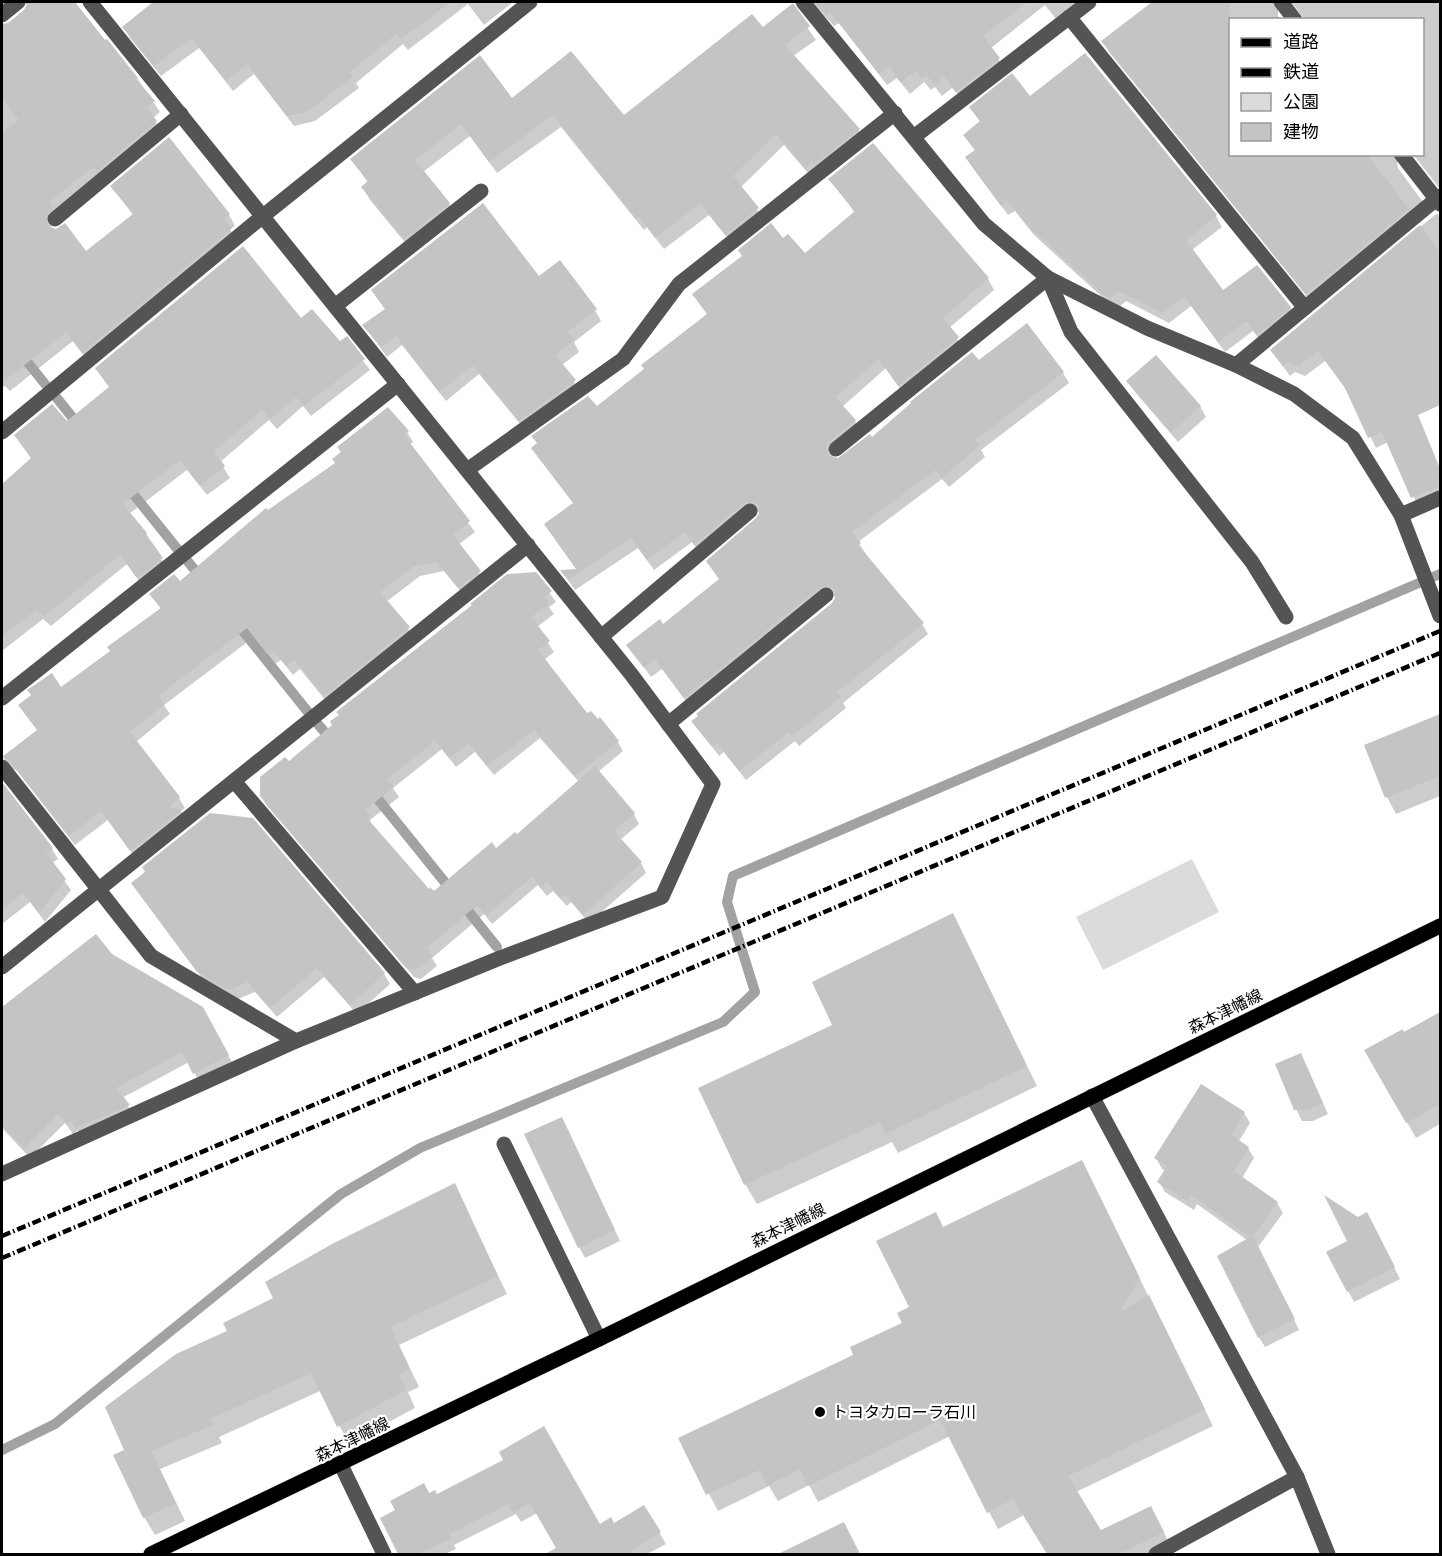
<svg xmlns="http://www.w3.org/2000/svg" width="1442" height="1556" font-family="Arial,'Noto Sans JP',sans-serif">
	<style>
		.green { fill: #dbdbdb }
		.shadow { fill: #0003; fill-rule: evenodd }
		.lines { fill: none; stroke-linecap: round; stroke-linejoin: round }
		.stream { stroke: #a2a2a2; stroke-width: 10 }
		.building { fill: #c4c4c4 }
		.major-casing { stroke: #dbdbdb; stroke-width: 16 }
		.minor { stroke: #545454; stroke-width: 15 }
		.major { stroke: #000; stroke-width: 15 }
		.rail { stroke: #000; stroke-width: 4.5; stroke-dasharray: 9 3 1.5 3; stroke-linecap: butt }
		.poi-dot { fill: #000; stroke: #fff; stroke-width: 2 }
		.labels { text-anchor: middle; stroke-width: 4.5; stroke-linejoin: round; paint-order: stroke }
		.street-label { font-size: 16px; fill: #000; stroke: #fff }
		.poi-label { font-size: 16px; fill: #000; stroke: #fff; text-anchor: start }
	</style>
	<rect width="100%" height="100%" fill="#fff"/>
	<polygon class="green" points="1192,859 1219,912 1103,970 1076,917"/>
	<g class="shadow">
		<polygon points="2,2 73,2 105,43 107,41 137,78 160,112 153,118 162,132 58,219 50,228 86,253 134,216 112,186 169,139 229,215 235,226 230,229 236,240 89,362 73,341 10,391 5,386 2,388 2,25 8,24 28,7 24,2 2,19"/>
		<polygon points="156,2 513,2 484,25 468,4 408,50 403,44 356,83 359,88 315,121 294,126 254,74 233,91 199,48 161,76 130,38 124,27"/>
		<polygon points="812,2 1089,2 1059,23 1045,5 991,48 1006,71 965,103 952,88 942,96 935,87 931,90 924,82 910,94 897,78 887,85 839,23 834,26"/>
		<path d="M 1154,2 L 1440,2 L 1440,189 L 1416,158 L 1411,155 L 1402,156 L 1397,162 L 1398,168 L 1428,209 L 1313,304 L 1109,52 L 1103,41 ZM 1286,3 L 1293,4 L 1305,20 L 1422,20 L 1422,154 L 1230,154 L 1230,20 L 1281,20 L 1278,16 L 1278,9 Z"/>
		<polygon points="798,14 816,40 793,56 858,129 866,142 813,179 784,145 741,187 765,221 734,246 709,215 664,249 647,227 644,230 561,127 497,173 470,136 423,172 449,203 456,216 412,251 370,200 363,188 368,183 352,159 512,100 623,117 763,29"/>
		<polygon points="1085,55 1216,216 1222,227 1192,250 1223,292 1290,307 1296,318 1264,345 1253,331 1225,352 1191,306 1169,323 1126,301 1117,309 1112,306 1034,235 1015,211 1008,215 973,168 967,158 975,151 965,135 980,122 971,107 1029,98"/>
		<polygon points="872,145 988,279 994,290 949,328 964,348 905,396 886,368 842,407 855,421 861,431 835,453 833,458 838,460 872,439 979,362 1063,373 1069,383 981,450 985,457 949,487 942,479 858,542 866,554 922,624 928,634 843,703 846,708 799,746 795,741 746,780 724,752 719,756 693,721 833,604 836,596 826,598 691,708 662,669 651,677 628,645 663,626 720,580 760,512 750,513 701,555 692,542 654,570 638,548 575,590 562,572 578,570 574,504 533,448 596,408 645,370 708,315 700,304 783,241 805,255 855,213 830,179"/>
		<polygon points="1436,214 1440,215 1440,375 1370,285 1364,288 1440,469 1440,499 1419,508 1388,442 1376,448 1348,392 1325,361 1305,376 1295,372 1290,376 1271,350"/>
		<polygon points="539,278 595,310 601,321 574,342 579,352 562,365 581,392 526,431 479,374 446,401 402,345 387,357 364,325 386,310"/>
		<polygon points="301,320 340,343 346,338 370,370 311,416 303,406 277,429 269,420 220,462 230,478 207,495 187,470 129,514 168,569 144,588 127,564 51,626 43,619 2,651 2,486 32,459 16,435 67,423 110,388 97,368"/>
		<polygon points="1128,381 1200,406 1206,417 1178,442 1135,392"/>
		<polygon points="407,432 413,442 409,445 475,532 458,545 485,581 465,597 444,571 420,576 386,602 408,628 414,638 330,706 300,669 293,675 281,660 275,664 254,637 164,705 170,714 136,742 179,798 185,808 181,811 187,821 137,860 108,820 75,845 17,771 9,767 4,758 38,731 61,689 111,651 161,609 151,594 179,583 267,512"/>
		<path d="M 536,574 L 556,602 L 549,607 L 554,614 L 537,627 L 554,652 L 544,660 L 587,715 L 618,742 L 623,751 L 598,772 L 634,814 L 639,824 L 620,840 L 641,863 L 646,873 L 589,923 L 571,902 L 567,906 L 553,891 L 547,896 L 538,885 L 492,924 L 484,914 L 432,958 L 437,966 L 421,979 L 414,977 L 267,806 L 261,796 L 289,763 ZM 540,738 L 579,782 L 517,836 L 433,893 L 428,891 L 373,827 L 370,820 L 399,797 L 393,788 L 442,749 L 456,767 L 475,752 L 494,775 Z"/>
		<polygon points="1440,716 1440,796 1396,814 1387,797 1366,746"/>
		<polygon points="2,785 52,849 58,859 52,863 71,890 45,922 30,902 2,924"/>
		<polygon points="252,819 384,974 390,984 357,1014 324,977 277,1017 255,992 235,1000 205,982 133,884 147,873"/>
		<polygon points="953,915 1037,1086 898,1153 892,1142 757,1204 745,1184 835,1025"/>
		<polygon points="96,936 111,956 202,1008 234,1066 200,1084 189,1062 122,1098 135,1116 84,1138 78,1130 73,1134 65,1123 30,1158 2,1128 2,1009"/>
		<polygon points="1440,1014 1440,1124 1416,1138 1366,1051"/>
		<polygon points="1306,1066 1328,1114 1313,1121 1302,1121 1296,1109"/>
		<polygon points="1244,1113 1250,1123 1239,1141 1248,1148 1254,1158 1242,1178 1277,1203 1283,1213 1258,1247 1299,1330 1265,1347 1259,1337 1247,1240 1197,1204 1194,1210 1165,1192 1159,1182 1166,1171 1162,1169 1156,1158"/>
		<polygon points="568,1130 620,1241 585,1258 579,1247"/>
		<polygon points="1081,1161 1213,1426 1076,1492 1100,1532 1160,1524 1172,1549 1161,1554 1048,1554 1024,1515 998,1529 950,1436 818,1502 809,1485 778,1501 769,1486 718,1511 680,1438 855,1356 904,1324 944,1229"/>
		<polygon points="454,1185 507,1294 399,1345 419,1387 408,1392 415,1408 349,1443 320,1391 219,1437 222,1443 160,1469 185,1521 155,1535 144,1517 126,1451 229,1332 275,1299"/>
		<polygon points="1358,1219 1373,1225 1400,1279 1354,1302 1348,1291 1349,1242"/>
		<polygon points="505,1461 599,1526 614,1525 644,1507 666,1544 647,1554 561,1554 537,1513 521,1522 516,1514 454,1545 456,1549 445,1554 399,1554 382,1519 429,1495 437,1496"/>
		<polygon points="843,1524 860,1554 781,1554"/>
	</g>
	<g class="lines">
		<g class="stream">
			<polyline points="2,330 45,384"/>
			<polyline points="56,397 81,428"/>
			<polyline points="126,485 179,551"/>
			<polyline points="185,558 203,580"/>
			<polyline points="235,621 308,712"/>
			<polyline points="317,723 332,741"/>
			<polyline points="369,788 497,947"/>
			<polyline points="2,1450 55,1424 341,1194 420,1148 723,1022 755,992 727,902 733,876 1440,574"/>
		</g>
	</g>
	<g class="building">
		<polygon points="28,2 75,2 105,40 107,39 138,78 136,79 155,101 147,108 157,121 97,171 94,166 49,202 53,208 46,216 48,226 56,229 65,223 86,251 133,214 110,186 169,137 230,214 224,219 232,228 82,353 66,332 2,383 2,133 19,120 2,98 2,24 8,23 24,10"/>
		<polygon points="153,2 451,2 400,40 396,34 350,72 354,76 308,111 287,116 247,64 226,81 192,38 154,66 122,27"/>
		<polygon points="815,2 1027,2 983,36 1000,58 956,92 944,76 934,85 927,75 922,79 916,70 901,83 889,66 879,74 830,12 826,15"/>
		<polygon points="1152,2 1230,2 1230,154 1367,154 1409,209 1306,294 1101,41"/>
		<polygon points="793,3 810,26 785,45 860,129 815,164 813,161 805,168 776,134 733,176 759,208 725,235 700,203 655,238 639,216 636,218 553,115 489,162 461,124 415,160 450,203 404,239 361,187 368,181 350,159 480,55 512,98 571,51 624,115 752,14 763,27"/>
		<polygon points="1085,53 1217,215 1186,240 1223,290 1257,265 1291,307 1257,335 1246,321 1218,342 1184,296 1162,313 1119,291 1110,298 1104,295 1026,224 1008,201 1001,206 965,157 975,150 963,135 980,121 969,107 1012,73 1030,96"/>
		<polygon points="873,143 989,278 943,318 959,337 898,386 879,359 835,397 856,420 829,442 826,450 829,456 838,458 870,434 872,437 911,403 910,402 972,352 979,360 1027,323 1064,372 975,440 980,445 942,478 935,470 852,532 861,543 858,545 924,623 837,692 841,697 792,736 789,732 739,771 717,743 712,747 691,721 698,716 696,714 832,603 835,598 834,589 829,586 820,587 684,698 655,659 644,668 626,645 660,619 663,624 719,579 706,561 756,518 759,514 758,505 753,502 744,503 694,545 685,532 647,560 631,538 568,580 560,570 576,569 544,524 573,503 531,448 537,443 531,436 588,396 597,406 644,369 641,365 707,314 692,294 742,256 738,250 771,223 783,238 788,234 805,253 855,211 828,179"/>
		<polygon points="483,203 539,276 560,260 597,309 568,332 575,340 555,355 576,380 519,421 473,365 439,392 396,336 381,347 362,325 385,309 371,290"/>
		<polygon points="1420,225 1440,252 1440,405 1418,415 1440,469 1440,486 1411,498 1382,432 1368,438 1344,386 1318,351 1299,366 1288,362 1283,366 1270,350"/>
		<polygon points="243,246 301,318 312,309 340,341 347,336 365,359 304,406 296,397 270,419 262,410 214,451 225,466 200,486 180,460 123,504 147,533 146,534 163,558 137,578 120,555 45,616 36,610 2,636 2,484 31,458 14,435 52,404 67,421 109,387 95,368"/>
		<polygon points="1156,355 1201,406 1171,432 1126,381"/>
		<polygon points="388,407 409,431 404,435 470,521 453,535 481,571 458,588 437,562 414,566 380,592 410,627 324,696 294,660 286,666 274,651 268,655 247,628 159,695 165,704 130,732 180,797 169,808 182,810 130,851 101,811 69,836 10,761 2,757 37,730 18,705 31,695 27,690 52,673 61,687 110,651 107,647 161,608 149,594 174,574 180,581 266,508 268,510 335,463 332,459 341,452 337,447"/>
		<polygon points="536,572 552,591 544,597 549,604 531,617 550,641 538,650 587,713 591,711 598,719 600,717 619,741 575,776 534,730 487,766 469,743 449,758 435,741 387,779 394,787 365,810 370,816 367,818 429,889 430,887 434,891 492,842 496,848 515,832 517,834 595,766 635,813 614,831 642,862 583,915 565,894 560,898 547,882 541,887 532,877 486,915 477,905 427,948 433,956 415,970 406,968 260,796 260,777 285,757 289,761 332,725 330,721 339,715 336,712 472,605 470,604 507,574"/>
		<polygon points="1440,714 1440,776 1385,798 1364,745"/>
		<polygon points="2,782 53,848 46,853 66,879 39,913 23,893 2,909"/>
		<polygon points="210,813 253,818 385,973 350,1005 317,968 270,1008 248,982 229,990 197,972 131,883 145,872 142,867"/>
		<polygon points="953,913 1027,1066 885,1134 880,1122 744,1185 698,1088 832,1025 812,982"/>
		<polygon points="96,934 112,954 203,1007 229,1055 193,1074 182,1052 116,1088 130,1105 76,1128 71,1121 66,1124 58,1114 24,1148 2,1125 2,1007"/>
		<polygon points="1440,1012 1440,1104 1406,1123 1364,1050 1403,1029 1404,1032"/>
		<polygon points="1301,1053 1323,1103 1306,1110 1294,1110 1275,1064"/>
		<polygon points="1201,1084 1245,1112 1231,1135 1249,1147 1234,1171 1278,1202 1253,1236 1295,1319 1258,1338 1217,1256 1250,1237 1191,1195 1187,1201 1157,1182 1167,1166 1154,1158"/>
		<polygon points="562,1117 615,1230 578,1248 524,1134"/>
		<polygon points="1082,1160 1140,1278 1119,1312 1149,1295 1205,1409 1068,1476 1101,1530 1151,1506 1164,1532 1119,1554 1047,1554 1013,1499 987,1513 940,1420 808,1486 800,1469 767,1486 760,1470 706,1495 678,1438 853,1355 850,1347 902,1323 897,1313 909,1307 876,1241 936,1212 943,1227"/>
		<polygon points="455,1183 498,1276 390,1327 410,1369 399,1374 406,1390 337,1427 311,1373 210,1419 213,1425 151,1451 176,1503 143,1518 113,1455 124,1450 105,1407 176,1354 227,1331 223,1323 273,1298 265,1282 332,1244"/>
		<polygon points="1324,1195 1358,1217 1367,1212 1395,1267 1347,1292 1326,1252 1347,1241"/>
		<polygon points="544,1426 600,1524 611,1517 614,1523 644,1505 661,1532 630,1551 632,1554 545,1554 556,1548 530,1503 513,1513 508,1504 449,1534 451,1538 418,1554 398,1554 380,1518 395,1510 390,1501 424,1483 429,1493 435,1490 437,1494 503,1460 499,1452"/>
		<polygon points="844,1522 860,1554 778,1554"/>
	</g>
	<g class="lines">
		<g class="major-casing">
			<polyline id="major" points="151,1554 599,1339 1440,926"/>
		</g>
		<g class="minor">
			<polyline points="803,2 984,224 1048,278 1147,328 1236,365 1294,394 1353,438 1401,515 1440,616"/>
			<polyline points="1281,2 1295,20"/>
			<polyline points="2,15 18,2"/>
			<polyline points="1069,17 1305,308"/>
			<polyline points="915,136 1089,2"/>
			<polyline points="1401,154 1440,204"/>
			<polyline points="55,219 181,114"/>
			<polyline points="335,306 481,191"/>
			<polyline points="1236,365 1440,196"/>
			<polyline points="2,432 263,216 530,2"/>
			<polyline points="836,449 1048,278 1071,332 1252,562 1286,617"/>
			<polyline points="467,470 623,359 679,284 895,113"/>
			<polyline points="1401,515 1440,498"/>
			<polyline points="601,637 750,511"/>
			<polyline points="2,698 398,384"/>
			<polyline points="668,724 826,595"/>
			<polyline points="2,767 151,956 296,1041 500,958 662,897 713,784 631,674 90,2"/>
			<polyline points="234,781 415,993"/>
			<polyline points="2,967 528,545"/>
			<polyline points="1092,1096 1297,1477 1328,1554"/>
			<polyline points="504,1144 599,1339"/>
			<polyline points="2,1174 296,1041"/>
			<polyline points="341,1465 384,1554"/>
			<polyline points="1156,1554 1297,1477"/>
		</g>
		<use href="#major" class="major"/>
		<g class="rail">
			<polyline points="2,1236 1440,631"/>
			<polyline points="2,1258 1440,653"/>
		</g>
	</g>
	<circle class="poi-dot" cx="820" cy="1412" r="6"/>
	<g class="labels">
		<g class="street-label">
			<text transform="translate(1225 1011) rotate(-26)" y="6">森本津幡線</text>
			<text transform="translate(788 1225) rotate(-26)" y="6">森本津幡線</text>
			<text transform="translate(352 1439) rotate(-26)" y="6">森本津幡線</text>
		</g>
		<g class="poi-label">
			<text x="832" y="1418">トヨタカローラ石川</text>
		</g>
	</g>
	<rect width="1442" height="1556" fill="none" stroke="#000000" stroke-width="6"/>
	<rect x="1229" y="18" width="195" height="138" fill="#ffffff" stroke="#999999" stroke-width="1.5"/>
	<rect x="1241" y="38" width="30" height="9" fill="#000000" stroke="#999999" stroke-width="1.5"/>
	<text x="1283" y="48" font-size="18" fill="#000000">道路</text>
	<rect x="1241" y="68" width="30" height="9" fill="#000000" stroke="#999999" stroke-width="1.5"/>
	<text x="1283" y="78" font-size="18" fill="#000000">鉄道</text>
	<rect x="1241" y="93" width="30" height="18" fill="#dbdbdb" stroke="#999999" stroke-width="1.5"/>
	<text x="1283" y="108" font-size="18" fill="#000000">公園</text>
	<rect x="1241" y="123" width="30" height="18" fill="#c4c4c4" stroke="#999999" stroke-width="1.5"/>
	<text x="1283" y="138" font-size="18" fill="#000000">建物</text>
</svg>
